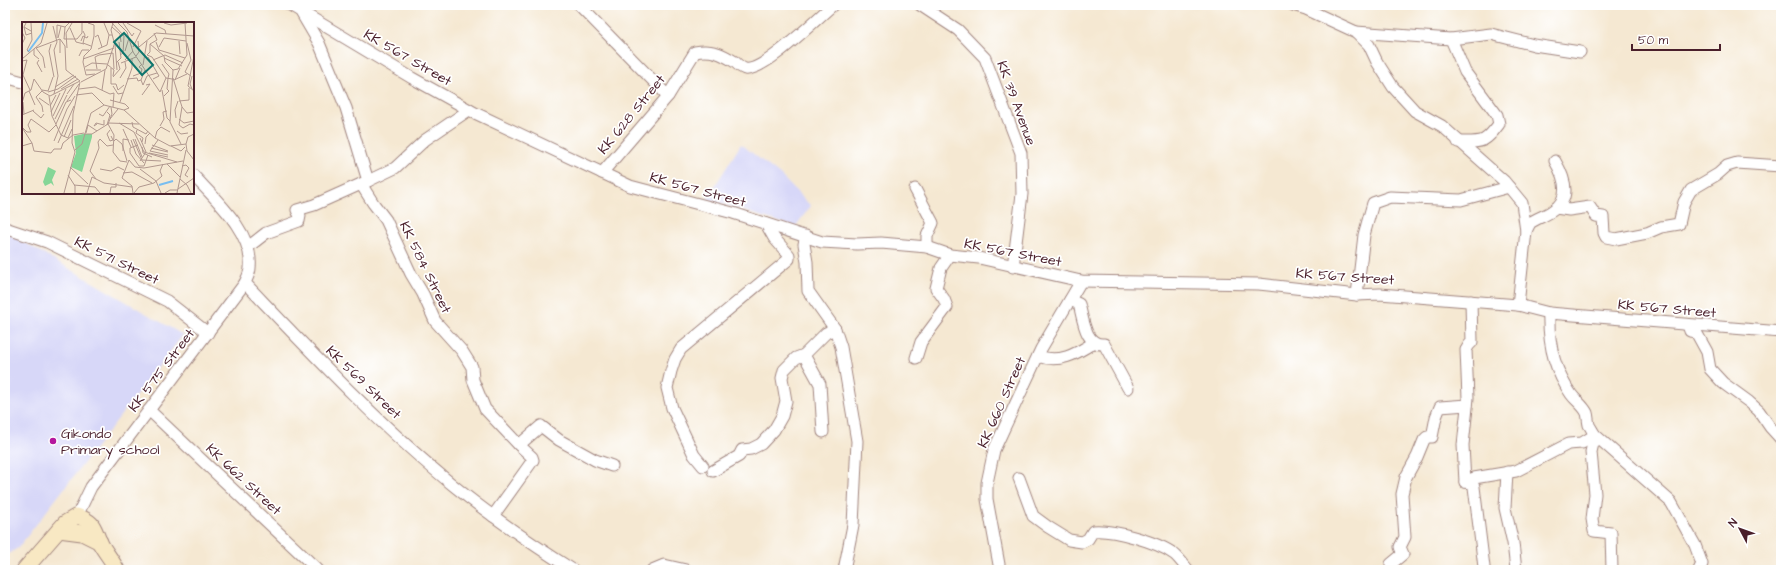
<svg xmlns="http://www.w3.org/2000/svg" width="1786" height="575" font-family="'Architects Daughter',sans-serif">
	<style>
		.built { fill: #d7d7f8 }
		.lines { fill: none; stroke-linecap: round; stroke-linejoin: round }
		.street-casing { stroke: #a0847e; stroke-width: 13 }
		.secondary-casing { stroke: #a0847e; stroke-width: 17 }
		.street { stroke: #fff; stroke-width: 11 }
		.secondary { stroke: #f8e8c3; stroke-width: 15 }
		.poi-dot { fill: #b5179e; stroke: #fff; stroke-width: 1.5 }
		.labels { text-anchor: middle; stroke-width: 3.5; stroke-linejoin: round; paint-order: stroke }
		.street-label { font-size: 14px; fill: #4a1f2b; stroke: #fff }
		.poi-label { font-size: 14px; fill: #4a1f2b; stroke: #fff; text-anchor: start }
		.inset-river { fill: none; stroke: #78bef0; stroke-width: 2 }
		.inset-road { fill: none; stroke: #b1988f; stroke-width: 1 }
		.view { fill: #0f766e; fill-opacity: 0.15; stroke: #0f766e; stroke-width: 2 }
		.inset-edge { fill: none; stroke: #4a1f2b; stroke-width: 2 }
	</style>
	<rect width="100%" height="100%" fill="#fff"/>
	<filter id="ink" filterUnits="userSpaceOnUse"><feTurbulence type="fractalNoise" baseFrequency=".025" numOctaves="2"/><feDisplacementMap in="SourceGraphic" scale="8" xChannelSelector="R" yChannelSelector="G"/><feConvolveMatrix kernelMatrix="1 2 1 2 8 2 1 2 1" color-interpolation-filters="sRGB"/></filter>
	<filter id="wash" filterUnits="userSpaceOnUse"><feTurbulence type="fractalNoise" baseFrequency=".012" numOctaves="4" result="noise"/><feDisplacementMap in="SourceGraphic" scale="16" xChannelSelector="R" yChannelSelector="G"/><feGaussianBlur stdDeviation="0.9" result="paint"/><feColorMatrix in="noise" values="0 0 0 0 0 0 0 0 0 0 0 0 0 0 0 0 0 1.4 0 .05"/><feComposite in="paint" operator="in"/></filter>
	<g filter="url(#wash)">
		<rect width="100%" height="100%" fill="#f5e8d2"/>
		<g class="built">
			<polygon points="741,144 781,176 811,206 795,227 707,199"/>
			<polygon points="5,233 10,234 183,335 18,548 5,556"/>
		</g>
	</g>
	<g filter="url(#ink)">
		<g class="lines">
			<g class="street-casing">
				<g id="street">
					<polyline points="290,5 412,78 475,113 630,186 733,213 822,242 857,244 881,243 927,247 950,255 979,258 1081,281 1259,284 1357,295 1380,294 1518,305 1549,313 1781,332"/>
					<polyline points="579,5 668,96"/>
					<polyline points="920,5 958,30 985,58 1021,153 1022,194 1013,267"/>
					<polyline points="1293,5 1306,9 1356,32 1369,45 1377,62 1393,87 1415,111 1442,126 1504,181 1522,203 1526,231 1518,305"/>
					<polyline points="302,14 319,43 346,108 368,181 361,184 373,203 386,220 411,274 423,294 435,321 462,351 472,367 473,380 485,409 519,445 541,426 559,440 595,460 612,466"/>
					<polyline points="1356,32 1451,39 1491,34 1534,45 1580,52"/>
					<path d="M 1451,39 L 1465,72 L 1497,115 L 1499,124 C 1484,144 1483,142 1458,142"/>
					<polyline points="5,77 23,82"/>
					<path d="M 602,173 L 668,96 L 695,52 C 711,49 721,53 735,62 C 737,64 742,68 745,69 C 763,73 817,18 833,5"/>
					<path d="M 193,175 C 215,199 254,233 250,268 C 250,273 247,278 245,283 C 312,353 379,425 454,486 C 492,517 532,544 573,570"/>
					<polyline points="368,181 395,168 425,140 469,110"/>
					<polyline points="915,189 933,223 927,236 927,247"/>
					<polyline points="1556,208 1569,210 1590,207 1596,216 1603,217 1604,233 1606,237 1616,239 1647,233 1661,227 1679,224 1684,202 1691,190 1718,174 1727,166 1737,163 1781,166"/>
					<polyline points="5,228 47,242 167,301 208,333"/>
					<path d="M 1526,231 L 1530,223 C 1537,218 1545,216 1552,211 C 1572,199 1565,178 1555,161"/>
					<polyline points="806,236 804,244 807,262 808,291 835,329 841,347 857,441 853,525 844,570"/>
					<polyline points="248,247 266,233 299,221 300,216 297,210 314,205 361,184"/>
					<polyline points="1357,295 1364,235 1373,203 1390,197 1461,200 1509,187"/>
					<path d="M 1070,300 L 1079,304 C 1083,318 1085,346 1104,344 L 1128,388"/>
					<polyline points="1471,301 1472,342 1469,345 1466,350 1468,398 1463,445 1465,482 1474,478 1516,471 1568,444 1582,443 1595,435 1671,502 1695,545 1702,564 1699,570"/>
					<path d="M 1549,313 C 1548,341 1554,370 1571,394 C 1576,401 1583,405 1587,413 C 1588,416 1588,421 1589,425 C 1591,428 1593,432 1595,435 L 1591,452 L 1595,494 L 1592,519 L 1594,531 L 1611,533 L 1612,570"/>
					<polyline points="1688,325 1690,331 1696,332 1707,352 1710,369 1723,383 1749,402 1759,411 1770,427 1781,439"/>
					<polyline points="804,355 820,384 823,432"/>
					<path d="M 1038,356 C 1059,364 1076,354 1093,343"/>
					<polyline points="916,358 921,342 947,307 944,299 936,288 941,268 950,255"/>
					<polyline points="149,410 318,570"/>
					<polyline points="703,466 694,455 672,408 667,388 671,371 675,359 681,349 789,259 789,255 774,238 766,224"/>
					<polyline points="713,471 739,456 742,450 751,449 761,444 774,430 782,416 786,401 782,378 784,370 796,358 804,355 826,333 835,329"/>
					<polyline points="1507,472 1505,508 1513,543 1516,570"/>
					<path d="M 1019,478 L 1033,516 L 1048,527 L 1069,540 L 1082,542 L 1088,539 L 1093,531 C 1112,529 1158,542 1174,554 C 1179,558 1184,565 1188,570"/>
					<polyline points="1465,482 1472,483 1474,487 1484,567"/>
					<polyline points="77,516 91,487 245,283"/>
					<polyline points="493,516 533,460 532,457 519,445"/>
					<polyline points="652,570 664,565 686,570"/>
					<polyline points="1000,570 987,499 987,483 994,450 1041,349 1081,281"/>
					<polyline points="1393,570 1391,564 1403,554 1400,547 1405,537 1402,494 1406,477 1417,457 1424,440 1427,437 1432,437 1436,417 1440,407 1467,405"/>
				</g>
			</g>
			<g class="secondary-casing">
				<g id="secondary">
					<polyline points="59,530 82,533 100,542"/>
					<path d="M 24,570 L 65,523 L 77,516 C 95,522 93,528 100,543 C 105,552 112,560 117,570"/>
				</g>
			</g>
			<use href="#street" class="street"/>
			<use href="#secondary" class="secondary"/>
		</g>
	</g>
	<circle class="poi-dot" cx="53" cy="441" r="4"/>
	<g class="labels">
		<g class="street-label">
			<text transform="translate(408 57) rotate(30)" y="5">KK 567 Street</text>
			<text transform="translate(1017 103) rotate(70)" y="5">KK 39 Avenue</text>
			<text transform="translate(631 114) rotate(-51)" y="5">KK 628 Street</text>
			<text transform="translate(698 189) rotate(15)" y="5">KK 567 Street</text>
			<text transform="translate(1013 252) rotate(11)" y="5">KK 567 Street</text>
			<text transform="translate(117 260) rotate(26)" y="5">KK 571 Street</text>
			<text transform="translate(426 267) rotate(64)" y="5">KK 584 Street</text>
			<text transform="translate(1345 276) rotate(4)" y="5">KK 567 Street</text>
			<text transform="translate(1667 308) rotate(5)" y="5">KK 567 Street</text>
			<text transform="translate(161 370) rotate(-53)" y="5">KK 575 Street</text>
			<text transform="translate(364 382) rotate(44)" y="5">KK 569 Street</text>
			<text transform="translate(1001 402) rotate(-66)" y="5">KK 660 Street</text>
			<text transform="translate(244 479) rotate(43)" y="5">KK 662 Street</text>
		</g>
		<g class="poi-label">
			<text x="61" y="438">Gikondo<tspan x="61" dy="16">Primary school</tspan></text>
		</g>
	</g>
	<g transform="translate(22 22)">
		<rect width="172" height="172" fill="#f5e8d2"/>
		<path d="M 61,112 L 70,112 L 70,115 L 60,150 L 49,145 L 54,131 L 52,114 ZM 26,145 L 34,149 L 30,158 L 32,164 L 29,161 L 23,164 L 21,160 Z" fill="#85d697"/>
		<path class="inset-river" d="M 6,30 L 20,11 L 21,1M 137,163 L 151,159"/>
		<path class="inset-road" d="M 4,1 L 2,5 L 9,9M 66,1 L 72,3 L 72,14 L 69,27 L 62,34 L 61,40 L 64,53 L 73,52M 82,1 L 87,13M 90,1 L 102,14 L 101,31 L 98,33M 91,1 L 89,8 L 92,20M 96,1 L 105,10 L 111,30 L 138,70 L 144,56 L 150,57M 101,1 L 110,14 L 112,11M 105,1 L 119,9 L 111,25M 142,1 L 149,3 L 165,1M 133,3 L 143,8 L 144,12M 31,4 L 35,20 L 32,28 L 36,54 L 32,72M 2,5 L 4,13 L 10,11M 43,5 L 42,17 L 55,17 L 60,11 L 60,1M 90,5 L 98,12 L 99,20M 48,6 L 54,20 L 62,22M 61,9 L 63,13 L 61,21 L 69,24M 0,10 L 3,16 L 0,22M 132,11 L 135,18 L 128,22 L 128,30 L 125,33 L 130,35 L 144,56M 73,15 L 76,13 L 80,25M 35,16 L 35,3 L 43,5 L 47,1M 36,16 L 39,4M 38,17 L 38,31M 59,19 L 61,14 L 65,16 L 66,14M 157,19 L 158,32M 134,20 L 137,28 L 163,36M 165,21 L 169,38 L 163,50 L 169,54M 29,22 L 27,29 L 32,55M 128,22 L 142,34 L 143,40 L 151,48M 93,23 L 95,48M 117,25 L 134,11 L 172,14M 137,25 L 142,16 L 164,19M 14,26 L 38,17 L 43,24 L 44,48 L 58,59M 14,26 L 21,35 L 23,46M 45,26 L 44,11 L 50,1M 12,27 L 12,33 L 17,37M 76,27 L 85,23 L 87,13 L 90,13M 103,29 L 107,16M 8,31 L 5,28 L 10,18 L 9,1M 77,33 L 91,31 L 92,47M 57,34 L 60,28 L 67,28M 114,34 L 117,30 L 116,19M 126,35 L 137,54 L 131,57M 142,36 L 160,44M 0,37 L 19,21 L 25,1M 61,37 L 92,26M 17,38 L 15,41 L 20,50M 103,38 L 111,29M 131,38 L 143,33 L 161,41M 0,39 L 5,38 L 1,53 L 8,68M 94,41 L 99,36 L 97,20M 99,41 L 114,35M 140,42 L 147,52 L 146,56M 86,43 L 92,48 L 91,54M 121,43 L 125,19M 63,45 L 70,41 L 85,42M 89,46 L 89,62M 75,47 L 73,35 L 77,33M 64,48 L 79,48M 123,48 L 119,58 L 121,63 L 125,54 L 135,51M 111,54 L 119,51 L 120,47 L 117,45 L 120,42M 91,55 L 98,47 L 96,40M 98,56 L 104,46 L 103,40M 151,56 L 160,85 L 165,91 L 172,90M 105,57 L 115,56 L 116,59 L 119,58M 152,58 L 165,52M 153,58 L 158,46M 59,60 L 84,47 L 93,20M 89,62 L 94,62 L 96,68 L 102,63M 91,64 L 96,72 L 101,71M 33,65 L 52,53M 39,67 L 56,57M 57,67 L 73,65 L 88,72 L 92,71 L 91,85M 170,67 L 168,62 L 170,54M 20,68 L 26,69 L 31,55M 80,68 L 83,48M 140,68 L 145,96 L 148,99M 7,69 L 13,83M 20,69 L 14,75 L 20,84 L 21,90M 172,69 L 166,64 L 172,34M 26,70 L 36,67 L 54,54M 45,72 L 52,62M 54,73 L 70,71 L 82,83 L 102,88 L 133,116 L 148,124 L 164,122M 120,73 L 128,62 L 124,63M 27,74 L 30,94 L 39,113 L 46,116 L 50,107M 142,74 L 147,69 L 145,67 L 146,56M 17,76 L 27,83M 88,78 L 103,82 L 107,86 L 102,88M 45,79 L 57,62M 157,79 L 167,78 L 167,66M 1,80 L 2,92M 98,80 L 110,46 L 110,37M 0,81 L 3,71 L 9,68 L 12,57 L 21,70 L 28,74 L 58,59M 28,84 L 34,73M 89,85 L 90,92 L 86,102 L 92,113 L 91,130 L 98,139 L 105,140M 160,85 L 157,103 L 161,106 L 168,102 L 172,103M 11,89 L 19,96 L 22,92M 29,90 L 38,71M 85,90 L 88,93 L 85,103M 77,92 L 81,94 L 88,84M 0,93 L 12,88M 31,94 L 44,67M 154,96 L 153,88 L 156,79M 33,97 L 45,73M 88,97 L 96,87M 157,97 L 162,101 L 172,99M 110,100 L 111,105 L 124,112 L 126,109M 86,101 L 117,102M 97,101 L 112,110 L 122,130 L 155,140M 34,102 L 44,80 L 49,78M 75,102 L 72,104 L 74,101 L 82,103 L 82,98M 138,104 L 142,97 L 141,90 L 145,89M 0,105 L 5,110 L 9,110 L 6,103 L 9,97 L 27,110 L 34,103M 1,107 L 10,121M 101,107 L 109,125M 88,108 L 85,112 L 88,119 L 91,118 L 89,114M 115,108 L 114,111 L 121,116 L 120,120M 155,109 L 159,112 L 166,111M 64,111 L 66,103 L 75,109M 62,112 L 70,112 L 86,102M 172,112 L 166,115 L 164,122 L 165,129 L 172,138M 42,115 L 49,98M 133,116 L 135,109 L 139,105 L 148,110M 111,117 L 120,138 L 139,139M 113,117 L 120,135M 109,118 L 114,132M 32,119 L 45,87 L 53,74M 92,119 L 94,117 L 100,122 L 105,139M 36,121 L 52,84M 123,122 L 124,115 L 128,111M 159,122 L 148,100 L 151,48 L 156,47 L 165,33 L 163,1M 116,123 L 108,126 L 108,131 L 117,144M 130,123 L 146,129M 0,124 L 10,121 L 12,129 L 29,131 L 32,127 L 39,127 L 41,121 L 51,113 L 62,111M 149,124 L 159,129 L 163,125M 120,125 L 121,131 L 130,135M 129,126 L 146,130M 53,128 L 60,122 L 69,91 L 82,83M 101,129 L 101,117 L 107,118M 128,129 L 146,133M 128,129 L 136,118M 127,131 L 146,135M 114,132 L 122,141M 118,139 L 124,130 L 118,116M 145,142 L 158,155M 117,144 L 122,144 L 126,133M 160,144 L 164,143 L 167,146 L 163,153 L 166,155M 48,145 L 66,162M 78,147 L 89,149 L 96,145 L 102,148M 118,147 L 134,159 L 139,171M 101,151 L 110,150 L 130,161M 46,153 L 53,164 L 53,171M 74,157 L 68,149 L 77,126 L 76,120 L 78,117 L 85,124 L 91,123M 158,157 L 165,163 L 169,171M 52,163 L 73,165 L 78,171M 156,167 L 172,156M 42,171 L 53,130 L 50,121 L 51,92 L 58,60M 65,171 L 70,155 L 82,161 L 110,165M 88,171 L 89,165 L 94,165 L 94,161M 111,171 L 110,164 L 100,156 L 107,138 L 113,145 L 122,146 L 161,139M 112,171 L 117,165 L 132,161 L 140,154 L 138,149 L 141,142M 143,171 L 148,168 L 156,168M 155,171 L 164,128"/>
		<path class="view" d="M 102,11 L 131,43 L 120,53 L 92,20 Z"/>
		<rect width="172" height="172" class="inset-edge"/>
	</g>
	<rect width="1786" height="575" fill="none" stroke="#fff" stroke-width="20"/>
	<g transform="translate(1740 529) rotate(311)" stroke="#ffffff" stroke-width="3" paint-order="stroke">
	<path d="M0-3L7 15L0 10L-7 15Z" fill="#4a1f2b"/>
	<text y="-6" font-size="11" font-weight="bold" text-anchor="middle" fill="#4a1f2b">N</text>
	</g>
	<path d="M1632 44v6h88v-6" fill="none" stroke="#4a1f2b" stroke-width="2"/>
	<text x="1638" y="44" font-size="12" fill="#4a1f2b" stroke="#ffffff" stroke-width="3" paint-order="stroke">50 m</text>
</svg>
